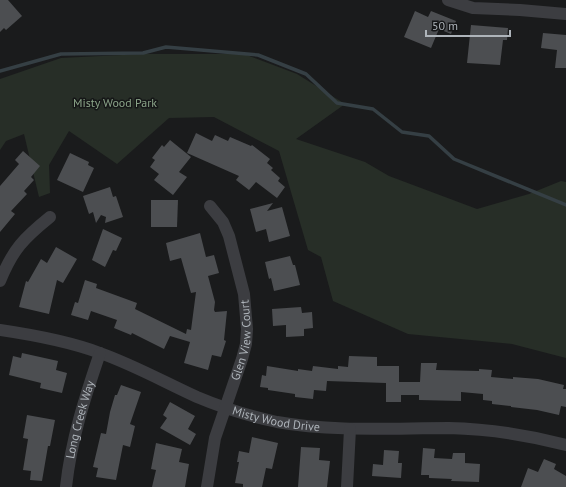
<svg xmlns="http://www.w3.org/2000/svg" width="566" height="487" font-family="'PT Sans',sans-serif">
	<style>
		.green { fill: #272e27 }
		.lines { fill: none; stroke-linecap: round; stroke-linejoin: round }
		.stream { stroke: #353f44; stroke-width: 3.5 }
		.building { fill: #4c4e51 }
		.minor { stroke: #3c3d41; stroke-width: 12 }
		.labels { text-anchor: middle; stroke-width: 3; stroke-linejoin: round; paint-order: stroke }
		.park-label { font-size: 12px; fill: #8aa388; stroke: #151617 }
		.street-label { font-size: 12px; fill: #aeb4ba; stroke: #151617 }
	</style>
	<rect width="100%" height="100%" fill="#1a1b1c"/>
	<polygon class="green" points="142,54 244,54 297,74 345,104 296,139 365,162 389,176 477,209 529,194 561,181 566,182 566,358 512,344 408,334 333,301 321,257 308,250 279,151 214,117 169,118 117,164 69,131 49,165 50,193 39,197 24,134 6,141 0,150 0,79 61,58"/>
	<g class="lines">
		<polyline class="stream" points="0,71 61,54 143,53 166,47 258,55 306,74 337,103 373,109 402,132 429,136 454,159 566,205"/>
	</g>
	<g class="building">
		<polygon points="0,0 8,0 22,16 6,30 4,28 0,32"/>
		<polygon points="415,11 428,17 431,11 456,21 451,34 439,29 431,48 404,37"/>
		<polygon points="471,25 508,28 507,40 503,40 500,65 467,63"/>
		<polygon points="543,33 566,35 566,68 555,68 557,50 541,48"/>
		<polygon points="196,133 212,141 215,135 228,141 230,137 251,146 252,145 270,159 267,163 273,168 271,170 280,178 278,181 285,187 277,198 256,182 249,190 236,180 239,176 187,153"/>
		<polygon points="170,140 191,157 179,172 187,177 173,195 154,180 159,174 150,167 155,160 152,158 162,145 164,147"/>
		<polygon points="23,151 40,166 31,177 34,180 24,191 27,194 11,211 15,214 0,232 0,186 19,164 15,160"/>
		<polygon points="70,153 89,162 88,165 94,168 83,192 57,180"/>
		<polygon points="110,187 113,197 116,196 123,217 105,223 106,217 101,215 96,223 93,212 89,214 83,196"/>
		<polygon points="151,200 178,200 177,227 151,227"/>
		<polygon points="273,203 267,211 282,207 290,236 269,242 266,229 256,232 250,209"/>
		<polygon points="103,229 122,238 116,251 113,250 105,267 92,260"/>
		<polygon points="200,233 206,257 214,255 219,273 208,276 215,302 214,310 215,312 227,311 224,340 226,341 221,357 212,355 208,370 184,363 190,342 170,336 164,349 132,333 131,335 114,328 117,320 91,311 88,320 71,315 75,302 78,303 85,280 97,284 96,288 137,303 135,309 186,334 187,329 191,330 196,292 191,293 181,258 170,261 166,243"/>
		<polygon points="56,247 77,259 63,283 57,280 49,314 19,307 26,281 28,282 41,259 47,263"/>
		<polygon points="290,256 293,265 295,265 300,285 274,291 271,278 269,279 265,262"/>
		<polygon points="301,307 302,313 312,312 313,328 304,329 304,336 286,337 286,325 273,326 272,309"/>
		<polygon points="22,353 58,361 56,370 67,373 62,393 40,388 41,383 9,375 13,356 21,358"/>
		<polygon points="349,356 377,357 377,366 399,366 399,382 420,382 421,363 437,363 436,370 479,371 479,369 492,370 491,377 513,379 513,377 538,379 564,385 563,389 566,389 566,407 561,406 559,415 537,410 511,407 511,406 492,404 492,401 483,400 483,394 461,392 461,401 419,400 419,395 401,395 401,402 386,402 386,383 327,381 326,391 314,390 313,399 295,397 295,394 268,390 268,388 260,387 262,375 266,376 267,366 298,371 298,369 312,371 313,366 338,369 338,366 348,367"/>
		<polygon points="121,385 141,392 130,424 135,426 130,447 123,445 116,480 96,477 98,468 93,467 101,433 106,434 110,412 115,395 117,395"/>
		<polygon points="170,402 195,416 188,429 196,434 190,445 160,428 167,418 163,415"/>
		<polygon points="27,415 55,420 50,446 48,446 42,481 30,480 31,471 23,470 28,439 23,438"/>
		<polygon points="252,437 278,443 272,469 266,468 262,487 243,487 243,484 235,483 239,462 237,462 239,451 249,453"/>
		<polygon points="156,443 182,449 179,462 189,464 185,487 152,487 156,470 151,469"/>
		<polygon points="301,447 320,448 319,460 330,461 327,487 298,487"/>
		<polygon points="423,448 435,449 434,458 452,459 453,453 465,453 465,463 480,464 479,482 451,481 452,479 429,478 429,475 421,475"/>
		<polygon points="384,450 399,451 398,463 402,463 401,478 372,476 373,464 383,465"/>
		<polygon points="544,459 556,464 554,469 566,476 566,487 521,487 528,468 538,472"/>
	</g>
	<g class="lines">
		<g class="minor">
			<polyline points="448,0 473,8 520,10 566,14"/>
			<path d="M 0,281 C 13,249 24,238 50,217"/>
			<path id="s1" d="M 0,330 C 34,335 68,341 100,353 C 134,365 164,382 197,397 C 223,408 249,416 277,422 C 334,432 392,428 449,428 C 489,429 528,435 566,445"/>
			<path id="s2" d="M 66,487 C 71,440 85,397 100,353"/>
			<path id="s3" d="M 207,487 L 215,438 L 242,359 L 246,344 L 247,329 L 244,294 L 229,236 L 223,222 L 210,206"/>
			<polyline points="347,487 350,429"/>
		</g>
	</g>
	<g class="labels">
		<g class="park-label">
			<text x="115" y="107">Misty Wood Park</text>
		</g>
		<g class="street-label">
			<text dy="4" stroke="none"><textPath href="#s3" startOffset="152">Glen View Court</textPath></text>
			<text dy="4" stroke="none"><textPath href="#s1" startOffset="292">Misty Wood Drive</textPath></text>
			<text dy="4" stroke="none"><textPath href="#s2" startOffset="69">Long Creek Way</textPath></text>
		</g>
	</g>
	<path d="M426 30v6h84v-6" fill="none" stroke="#aeb4ba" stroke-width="2"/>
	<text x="432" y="30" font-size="12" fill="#aeb4ba" stroke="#151617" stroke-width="3" paint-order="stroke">50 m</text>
</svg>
